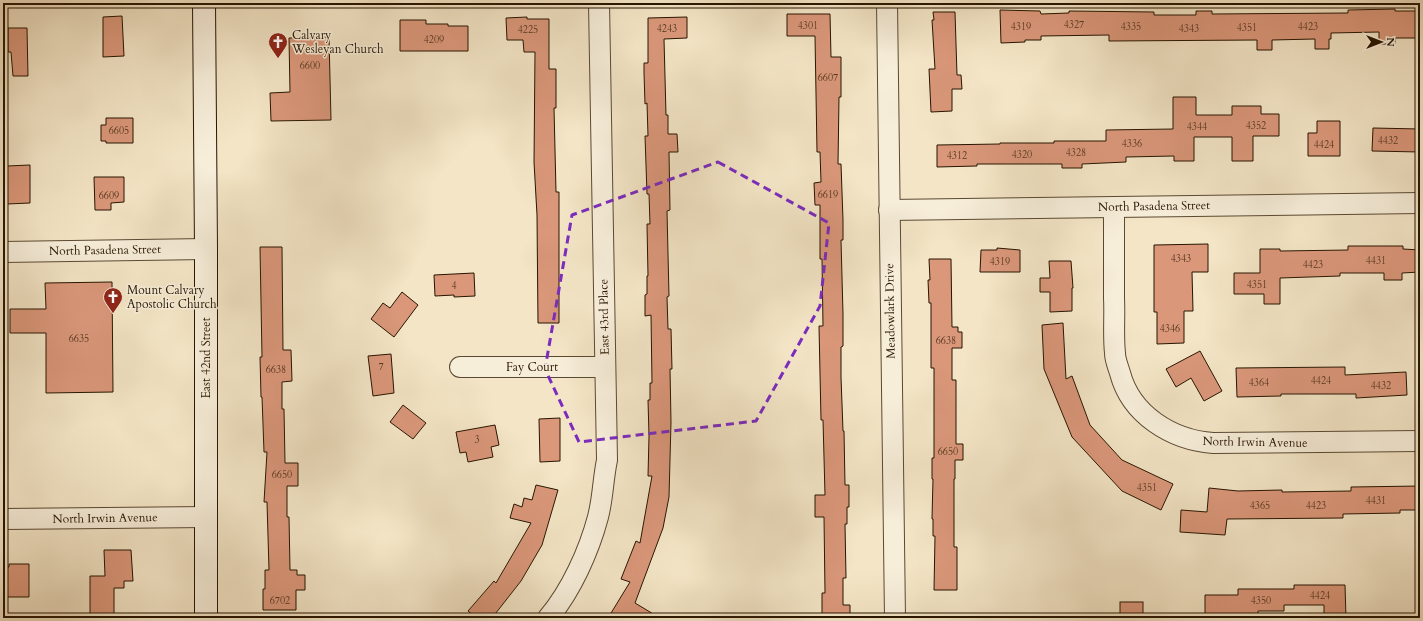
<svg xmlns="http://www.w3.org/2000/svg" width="1423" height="621" font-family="Cardo,serif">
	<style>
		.building { fill: #da977a; stroke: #271500 }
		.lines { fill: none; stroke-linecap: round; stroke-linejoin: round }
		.street-casing { stroke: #5a4932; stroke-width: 22 }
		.secondary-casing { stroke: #271500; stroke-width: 24 }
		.street { stroke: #f7eeda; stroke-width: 20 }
		.secondary { stroke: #f7eeda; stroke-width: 22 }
		.marked { fill: none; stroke: #7b2cbf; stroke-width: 3; stroke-dasharray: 8 5; stroke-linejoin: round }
		.labels { text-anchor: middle; stroke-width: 3; stroke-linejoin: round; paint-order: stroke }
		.number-label { font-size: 10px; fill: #54361e }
		.poi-label { font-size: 12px; fill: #271500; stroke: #f7eeda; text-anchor: start }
		.street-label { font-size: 12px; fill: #271500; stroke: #f7eeda }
	</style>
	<rect width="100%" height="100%" fill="#f3e5c6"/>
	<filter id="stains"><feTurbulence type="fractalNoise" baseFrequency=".005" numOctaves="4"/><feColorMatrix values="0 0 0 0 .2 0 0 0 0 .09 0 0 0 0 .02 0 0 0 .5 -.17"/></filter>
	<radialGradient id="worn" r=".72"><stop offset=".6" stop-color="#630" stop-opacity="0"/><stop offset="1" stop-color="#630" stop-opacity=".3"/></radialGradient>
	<g class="building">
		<polygon points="1395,9 1395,11 1420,11 1420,38 1395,38 1395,44 1379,44 1379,32 1331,33 1331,39 1329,39 1329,49 1315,49 1315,39 1272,40 1272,50 1257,50 1257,40 1109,41 1109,35 1041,36 1041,40 1025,40 1025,42 1001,43 1000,10 1040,11 1041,14 1069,13 1069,11 1154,12 1154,15 1196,15 1196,11 1212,11 1212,14 1348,13 1348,10"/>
		<polygon points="933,12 955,12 957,75 961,75 962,89 952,89 952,111 931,112 929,69 935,69 932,20 934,20"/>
		<polygon points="787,14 830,14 831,57 841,57 841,97 839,97 838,164 841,164 843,220 843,240 841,240 843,314 843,346 841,347 841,377 843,431 844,431 845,485 849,485 849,507 847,507 847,524 845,524 846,578 843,578 843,605 850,605 850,618 822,618 822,593 825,593 824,517 815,517 815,495 825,495 823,420 821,420 819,326 823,326 822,259 820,259 820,205 815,205 814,183 821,182 820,152 817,152 815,36 787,36"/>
		<polygon points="122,16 124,56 103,57 103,17"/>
		<polygon points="527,17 527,19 549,19 549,69 556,69 556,108 554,108 556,192 559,192 559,323 538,323 537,215 534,162 535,52 524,52 523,40 507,40 506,18"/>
		<polygon points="687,17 687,38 664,39 666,115 668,115 668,134 677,134 678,152 669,152 670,210 667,211 669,296 667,297 668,329 671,329 672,369 670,369 671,422 669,497 663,528 635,603 660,618 608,618 630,582 621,579 636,541 640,543 652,476 648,476 649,436 648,400 650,400 650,383 652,383 651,315 645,316 645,295 647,294 647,276 648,276 647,224 650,224 649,194 647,194 645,136 648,136 647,103 645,104 644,73 644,63 648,63 648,18"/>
		<polygon points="400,20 426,20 426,24 448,24 448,26 468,26 468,51 400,51"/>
		<polygon points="8,28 27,28 28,76 13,76 11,52 8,52"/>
		<polygon points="329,37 331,120 271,121 270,93 290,92 289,38"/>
		<polygon points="1173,97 1196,97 1196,115 1232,115 1232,106 1261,106 1261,114 1279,114 1279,136 1253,136 1253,161 1232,161 1232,137 1194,137 1194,161 1174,161 1174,156 1126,157 1126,162 1082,164 1082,168 1062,168 1062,164 977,164 977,166 937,167 937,145 1000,144 1000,143 1054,143 1054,141 1106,141 1106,130 1173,129"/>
		<polygon points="106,118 133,118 133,143 106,143 106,141 101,141 101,125 106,125"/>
		<polygon points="1317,121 1340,121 1340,156 1308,156 1308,133 1317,133"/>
		<polygon points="1373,128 1420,129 1420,152 1372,151"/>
		<polygon points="30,165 30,203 7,204 7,193 3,193 3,174 7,174 7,166"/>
		<polygon points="94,177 124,177 124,202 111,203 111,210 95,210"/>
		<polygon points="1208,244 1208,272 1192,272 1193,311 1184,311 1184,343 1157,344 1157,312 1154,312 1154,245"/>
		<polygon points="1348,246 1403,246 1403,249 1420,250 1420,272 1402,273 1402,280 1384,280 1384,273 1340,273 1340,276 1280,278 1280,304 1264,304 1264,294 1234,294 1234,273 1260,273 1260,249 1280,249 1280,251 1348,250"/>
		<polygon points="260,247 282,247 283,350 291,350 292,381 282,382 282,409 284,409 285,463 298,463 298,486 287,486 287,517 289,517 290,570 297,570 297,575 305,575 305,590 296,590 296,610 263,610 263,589 265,589 265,570 269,570 267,502 264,502 267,452 264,452 262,397 261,397 260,357 262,357"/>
		<polygon points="997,248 1020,250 1020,272 980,272 981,250 997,250"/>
		<polygon points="929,259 951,259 952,327 958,327 958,332 962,332 962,348 952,348 952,380 956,380 956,444 963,444 963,460 955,460 955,479 954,479 954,547 957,547 957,590 934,590 935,536 933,536 933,519 932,519 933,479 932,479 932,458 934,458 934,368 931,368 931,303 929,303 928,280 930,280"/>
		<polygon points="1049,261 1071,261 1073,288 1072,288 1072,311 1050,312 1050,292 1040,292 1040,278 1050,278"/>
		<polygon points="474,273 475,296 454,297 454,295 435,296 434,275"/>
		<polygon points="112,282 113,392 46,393 46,333 10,333 10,309 46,309 45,283"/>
		<polygon points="402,292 418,305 394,337 371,319 383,303 390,308"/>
		<polygon points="1063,323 1066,379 1072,376 1090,425 1122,460 1173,484 1161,510 1122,491 1072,437 1044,369 1042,325"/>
		<polygon points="1200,351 1222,391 1204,401 1191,378 1176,387 1166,369"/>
		<polygon points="391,354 394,393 373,396 368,356"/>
		<polygon points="1345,367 1345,375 1406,372 1407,395 1356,398 1356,394 1281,394 1281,396 1237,397 1236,368"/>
		<polygon points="403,405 426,423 413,439 390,422"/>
		<polygon points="560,418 560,461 540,462 539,419"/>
		<polygon points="495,425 499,445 491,447 493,457 468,462 466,452 460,453 456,432"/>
		<polygon points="536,485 558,490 542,545 521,581 492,618 476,618 468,611 494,581 496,583 531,523 510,518 514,504 522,507 524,498 532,500"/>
		<polygon points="1420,486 1420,510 1400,510 1400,513 1343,514 1343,518 1227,519 1225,535 1180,532 1181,510 1207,512 1209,488 1238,491 1282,490 1282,492 1351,491 1351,487"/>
		<polygon points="104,550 131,550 133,581 124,581 124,588 114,588 114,618 90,618 90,576 105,576"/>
		<polygon points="9,564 29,564 29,597 5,597 5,567 9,567"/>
		<polygon points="1294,585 1345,585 1346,618 1324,618 1324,605 1284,605 1284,611 1258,611 1258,618 1205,618 1205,595 1238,595 1238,589 1294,589"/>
		<rect x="1120" y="602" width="23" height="16"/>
	</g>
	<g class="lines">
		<g class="street-casing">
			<g id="street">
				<polyline points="887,3 895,618"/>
				<path d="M 1114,207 C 1114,237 1114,267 1114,298 C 1115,316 1113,335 1115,353 C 1115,360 1118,366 1120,373 C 1131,415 1172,440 1213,443 L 1420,441"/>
				<polyline points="889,210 1420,203"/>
				<polyline points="3,252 206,249"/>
				<polyline points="460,367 605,367"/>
				<polyline points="3,519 207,517"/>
				<path d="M 548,618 C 571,591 589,551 598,517 C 603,498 603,479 607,460 L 599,3"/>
			</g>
		</g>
		<g class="secondary-casing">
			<polyline id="secondary" points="204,3 206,249 206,618"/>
		</g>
		<use href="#street" class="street"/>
		<use href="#secondary" class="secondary"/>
	</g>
	<path class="marked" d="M 718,162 L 829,223 L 820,306 L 756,421 L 579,442 L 545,369 L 572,215 Z"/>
	<defs>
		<g id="church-pin" transform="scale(1)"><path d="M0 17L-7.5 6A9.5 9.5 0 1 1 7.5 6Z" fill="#8f2418" stroke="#f7eeda"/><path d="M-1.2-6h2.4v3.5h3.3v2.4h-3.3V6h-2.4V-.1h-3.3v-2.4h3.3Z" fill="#fff"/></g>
	</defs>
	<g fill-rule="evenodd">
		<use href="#church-pin" x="278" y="42"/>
		<use href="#church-pin" x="113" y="297"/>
	</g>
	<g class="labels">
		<g class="number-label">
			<text x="1074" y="28">4327</text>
			<text x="808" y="29">4301</text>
			<text x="1021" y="30">4319</text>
			<text x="1131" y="30">4335</text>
			<text x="1308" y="30">4423</text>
			<text x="1247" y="31">4351</text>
			<text x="667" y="32">4243</text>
			<text x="1189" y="32">4343</text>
			<text x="528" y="33">4225</text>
			<text x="434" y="43">4209</text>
			<text x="310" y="69">6600</text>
			<text x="828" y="81">6607</text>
			<text x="1256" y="129">4352</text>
			<text x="1197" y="130">4344</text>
			<text x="119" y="134">6605</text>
			<text x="1388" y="144">4432</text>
			<text x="1132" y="147">4336</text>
			<text x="1324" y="148">4424</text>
			<text x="1076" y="156">4328</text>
			<text x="1022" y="158">4320</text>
			<text x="957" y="159">4312</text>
			<text x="828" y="198">6619</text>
			<text x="109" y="199">6609</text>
			<text x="1181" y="262">4343</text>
			<text x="1376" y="264">4431</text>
			<text x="1000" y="265">4319</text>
			<text x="1313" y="268">4423</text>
			<text x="1257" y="288">4351</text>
			<text x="454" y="289">4</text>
			<text x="1170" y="332">4346</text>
			<text x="79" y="342">6635</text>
			<text x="946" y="344">6638</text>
			<text x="381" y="370">7</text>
			<text x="276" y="373">6638</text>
			<text x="1321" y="384">4424</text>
			<text x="1259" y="386">4364</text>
			<text x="1381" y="389">4432</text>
			<text x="477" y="443">3</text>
			<text x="948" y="455">6650</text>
			<text x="282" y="478">6650</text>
			<text x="1147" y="491">4351</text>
			<text x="1376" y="504">4431</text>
			<text x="1260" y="509">4365</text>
			<text x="1316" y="509">4423</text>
			<text x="1320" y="599">4424</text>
			<text x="280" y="604">6702</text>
			<text x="1261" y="604">4350</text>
		</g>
		<g class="poi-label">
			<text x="292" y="39">Calvary<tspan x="292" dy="14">Wesleyan Church</tspan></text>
			<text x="127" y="294">Mount Calvary<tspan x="127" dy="14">Apostolic Church</tspan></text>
		</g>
		<g class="street-label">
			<text transform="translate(1154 206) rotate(-1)" y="4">North Pasadena Street</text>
			<text transform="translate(105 250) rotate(-1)" y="4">North Pasadena Street</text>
			<text transform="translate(890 311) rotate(-91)" y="4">Meadowlark Drive</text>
			<text transform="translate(604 317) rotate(-91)" y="4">East 43rd Place</text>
			<text transform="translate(206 358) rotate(-90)" y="4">East 42nd Street</text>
			<text x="532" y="371">Fay Court</text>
			<text transform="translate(1255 442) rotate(1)" y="4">North Irwin Avenue</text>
			<text transform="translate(105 518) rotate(-1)" y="4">North Irwin Avenue</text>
		</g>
	</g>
	<rect width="1423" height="621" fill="none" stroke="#f3e5c6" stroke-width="16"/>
	<rect x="4" y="4" width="1415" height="613" fill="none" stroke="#271500" stroke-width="2"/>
	<rect x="8" y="8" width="1407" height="605" fill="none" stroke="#271500"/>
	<g transform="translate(1381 42) rotate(90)" stroke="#f7eeda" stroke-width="3" paint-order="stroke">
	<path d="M0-3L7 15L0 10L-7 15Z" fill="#271500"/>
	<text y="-6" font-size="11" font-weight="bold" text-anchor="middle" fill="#271500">N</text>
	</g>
	<rect width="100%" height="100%" filter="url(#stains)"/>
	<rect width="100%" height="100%" fill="url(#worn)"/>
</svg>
